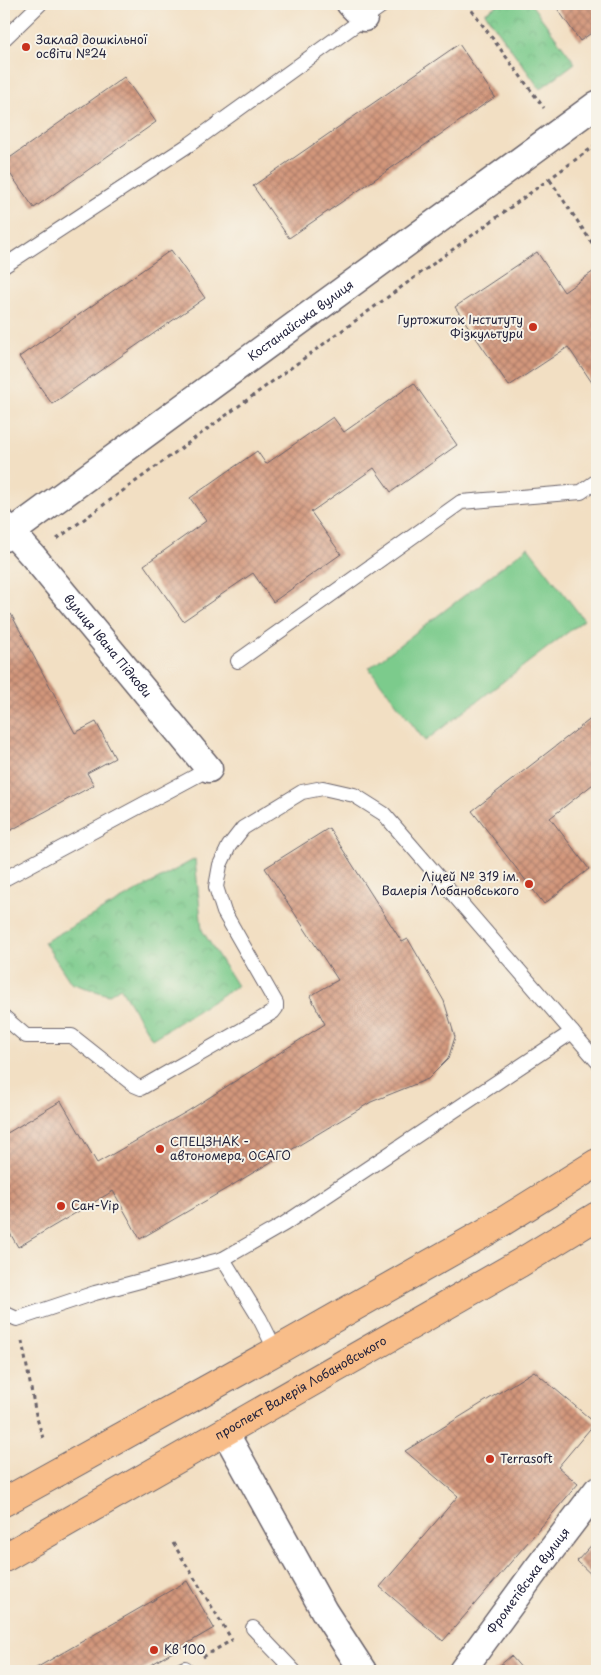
<svg xmlns="http://www.w3.org/2000/svg" width="601" height="1675" font-family="'Playpen Sans',sans-serif">
	<style>
		.park { fill: url(#park-crowns); stroke: #4e7664 }
		.pitch { fill: #7bcb8c; stroke: #4e7664 }
		.building { fill: url(#building-cross-hatch) }
		.lines { fill: none; stroke-linecap: round; stroke-linejoin: round }
		.lane-casing { stroke: #6b646b; stroke-width: 16 }
		.street-casing { stroke: #6b646b; stroke-width: 29 }
		.primary-casing { stroke: #6b646b; stroke-width: 30 }
		.path { stroke: #6b646b; stroke-width: 3; stroke-dasharray: 4 4; stroke-linecap: butt }
		.lane { stroke: #fff; stroke-width: 14 }
		.street { stroke: #fff; stroke-width: 26 }
		.primary { stroke: #f8bd89; stroke-width: 28 }
		.poi-dot { fill: #c8321e; stroke: #f7f3e8; stroke-width: 2 }
		.labels { text-anchor: middle; stroke-width: 4; stroke-linejoin: round; paint-order: stroke }
		.poi-label { font-size: 12px; fill: #22223b; stroke: #f7f3e8; text-anchor: start }
		.street-label { font-size: 12px; fill: #22223b; stroke: #f7f3e8 }
	</style>
	<defs>
		<pattern id="park-crowns" width="20" height="18" patternUnits="userSpaceOnUse" patternTransform="scale(1.25)"><rect width="20" height="18" fill="#7bcb8c"/><path d="M2 6a3 3 0 1 1 6 0M12 15a3 3 0 1 1 6 0" fill="none" stroke="#6aae7a"/></pattern>
		<pattern id="building-cross-hatch" width="8" height="8" patternUnits="userSpaceOnUse" patternTransform="scale(1.25)"><rect width="8" height="8" fill="#d3977c"/><path d="M0 0l8 8M0 8l8-8" fill="none" stroke="#ab7b67"/></pattern>
	</defs>
	<rect width="100%" height="100%" fill="#f7f3e8"/>
	<filter id="ink" filterUnits="userSpaceOnUse"><feTurbulence type="fractalNoise" baseFrequency=".02" numOctaves="2"/><feDisplacementMap in="SourceGraphic" scale="10" xChannelSelector="R" yChannelSelector="G"/><feConvolveMatrix kernelMatrix="1 2 1 2 8 2 1 2 1" color-interpolation-filters="sRGB"/></filter>
	<filter id="wash" filterUnits="userSpaceOnUse"><feTurbulence type="fractalNoise" baseFrequency=".0096" numOctaves="4" result="noise"/><feDisplacementMap in="SourceGraphic" scale="20" xChannelSelector="R" yChannelSelector="G"/><feGaussianBlur stdDeviation="1.12" result="paint"/><feColorMatrix in="noise" values="0 0 0 0 0 0 0 0 0 0 0 0 0 0 0 0 0 1.4 0 .05"/><feComposite in="paint" operator="in"/></filter>
	<g filter="url(#wash)">
		<rect width="100%" height="100%" fill="#f2dfc3"/>
		<g class="park">
			<polygon points="499,4 531,4 575,63 540,89 485,13"/>
			<polygon points="195,859 202,930 237,986 152,1039 120,987 108,995 71,983 44,942"/>
		</g>
		<polygon class="pitch" points="528,547 584,620 425,741 369,668"/>
		<g id="blocks">
			<g class="building">
				<polygon points="554,4 597,4 597,29 580,41"/>
				<polygon points="459,44 495,97 289,238 253,186"/>
				<polygon points="124,77 156,122 34,208 4,165 4,162"/>
				<polygon points="171,250 205,298 52,404 19,357"/>
				<polygon points="537,252 564,292 597,269 597,390 568,347 509,386 455,307"/>
				<polygon points="414,383 457,445 391,492 374,468 311,512 341,554 273,602 253,573 183,621 144,565 206,521 190,498 257,451 266,464 333,417 344,432"/>
				<polygon points="11,614 75,733 96,722 115,758 87,773 94,785 4,834 4,618"/>
				<polygon points="597,714 597,781 550,818 589,869 544,904 472,811"/>
				<polygon points="329,828 402,942 408,939 444,1001 455,1037 448,1059 428,1079 371,1102 231,1186 140,1239 113,1191 18,1247 4,1223 4,1135 61,1101 97,1163 188,1111 325,1024 310,996 338,980 265,868"/>
				<polygon points="534,1371 595,1423 558,1467 578,1484 443,1641 380,1587 458,1496 405,1451"/>
				<polygon points="597,1539 597,1580 577,1561"/>
				<polygon points="187,1581 214,1628 140,1671 31,1671"/>
				<polygon points="511,1656 524,1671 493,1671"/>
			</g>
		</g>
	</g>
	<g filter="url(#ink)">
		<use href="#blocks" fill-opacity="0" stroke="#6b646b" stroke-width="1"/>
		<g class="lines">
			<g class="lane-casing">
				<g id="lane">
					<polyline points="4,39 40,4"/>
					<polyline points="4,266 190,144 384,4"/>
					<polyline points="238,661 461,502 581,492 597,481"/>
					<polyline points="4,879 209,769"/>
					<polyline points="4,1017 26,1036 72,1036 134,1085 141,1088 273,1012 276,1008 276,1003 224,912 216,887 220,865 229,846 243,828 302,792 323,788 354,795 384,814 597,1061"/>
					<polyline points="223,1259 260,1319 276,1351"/>
					<polyline points="4,1313 17,1319 95,1293 223,1259 284,1224 572,1032"/>
					<polyline points="253,1628 294,1671"/>
					<polyline points="179,1671 185,1668"/>
				</g>
			</g>
			<g class="street-casing">
				<g id="street">
					<polyline points="350,4 364,18"/>
					<path id="s1" d="M 4,524 L 33,556 L 209,769"/>
					<path id="s2" d="M 4,538 L 597,104"/>
					<polyline points="225,1432 324,1611 363,1671"/>
					<path id="s3" d="M 462,1671 L 536,1570 L 597,1490"/>
				</g>
			</g>
			<g class="primary-casing">
				<g id="primary">
					<polyline points="4,1502 276,1351 486,1232 597,1163"/>
					<path id="s4" d="M 4,1558 L 520,1263 L 597,1216"/>
				</g>
			</g>
			<g class="path">
				<polyline points="467,4 544,108"/>
				<polyline points="550,180 596,249"/>
				<polyline points="57,539 597,144"/>
				<polyline points="22,1341 36,1415 43,1438"/>
				<polyline points="173,1543 232,1640"/>
				<polyline points="203,1657 232,1640"/>
			</g>
			<use href="#lane" class="lane"/>
			<use href="#street" class="street"/>
			<use href="#primary" class="primary"/>
		</g>
	</g>
	<g class="poi-dot">
		<circle cx="26" cy="47" r="5"/>
		<circle cx="533" cy="327" r="5"/>
		<circle cx="529" cy="884" r="5"/>
		<circle cx="160" cy="1149" r="5"/>
		<circle cx="61" cy="1206" r="5"/>
		<circle cx="490" cy="1459" r="5"/>
		<circle cx="154" cy="1650" r="5"/>
	</g>
	<g class="labels">
		<g class="poi-label">
			<text x="36" y="44">Заклад дошкільної<tspan x="36" dy="14">освіти №24</tspan></text>
			<text x="523" y="324" text-anchor="end">Гуртожиток Інституту<tspan x="523" dy="14">Фізкультури</tspan></text>
			<text x="519" y="881" text-anchor="end">Ліцей № 319 ім.<tspan x="519" dy="14">Валерія Лобановського</tspan></text>
			<text x="170" y="1146">СПЕЦЗНАК -<tspan x="170" dy="14">автономера, ОСАГО</tspan></text>
			<text x="71" y="1210">Сан-Vip</text>
			<text x="500" y="1463">Terrasoft</text>
			<text x="164" y="1654">Кв 100</text>
		</g>
		<g class="street-label">
			<text dy="4" stroke="none"><textPath href="#s2" startOffset="368">Костанайська вулиця</textPath></text>
			<text dy="4" stroke="none"><textPath href="#s1" startOffset="160">вулиця Івана Підкови</textPath></text>
			<text dy="4" stroke="none"><textPath href="#s4" startOffset="342">проспект Валерія Лобановського</textPath></text>
			<text dy="4" stroke="none"><textPath href="#s3" startOffset="112">Фрометівська вулиця</textPath></text>
		</g>
	</g>
	<rect width="601" height="1675" fill="none" stroke="#f7f3e8" stroke-width="20"/>
</svg>
